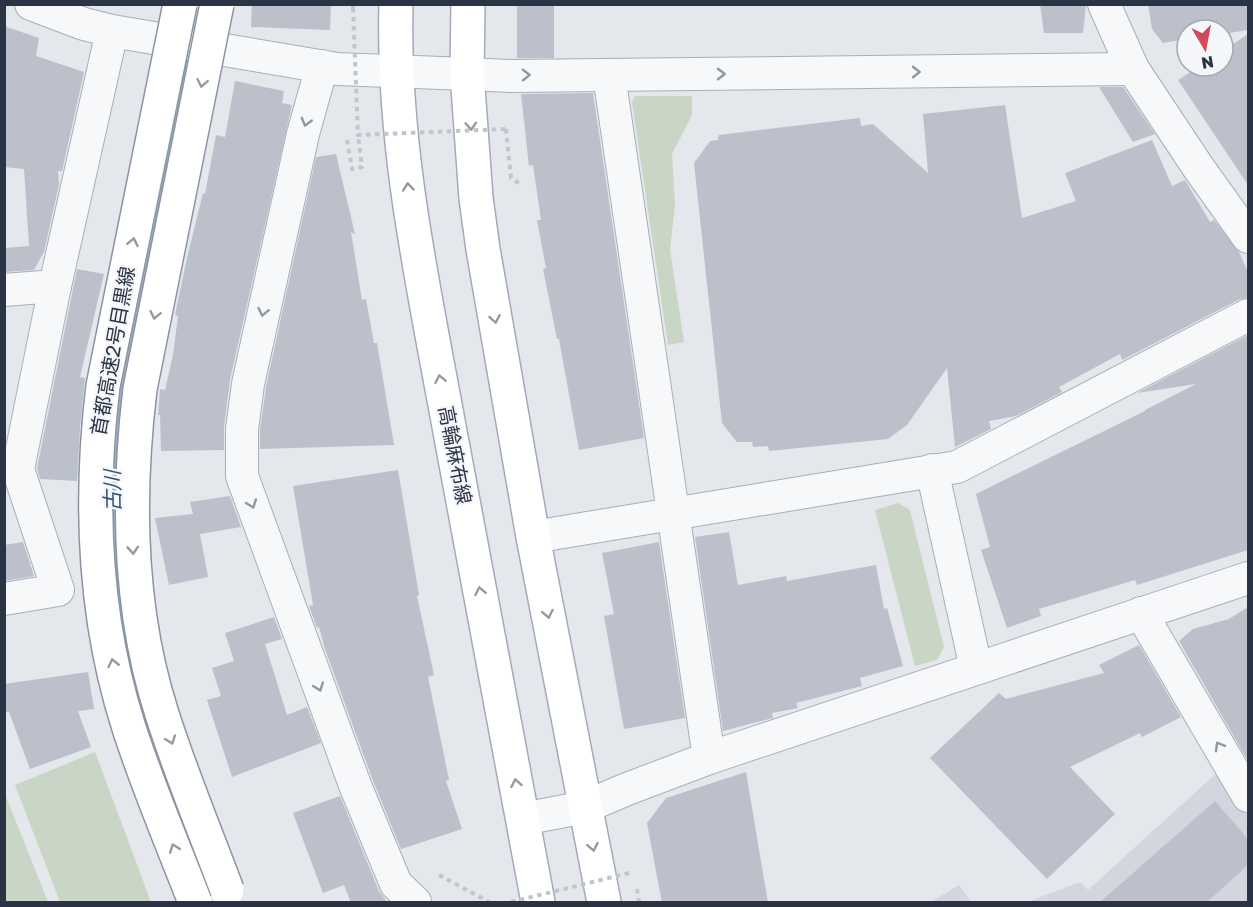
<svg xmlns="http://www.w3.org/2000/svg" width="1253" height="907" font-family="'Golos Text','Noto Sans JP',sans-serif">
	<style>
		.built { fill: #d2d6de }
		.green { fill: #c9d6c5 }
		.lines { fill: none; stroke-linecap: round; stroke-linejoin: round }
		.river { stroke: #9fb4cc; stroke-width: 54 }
		.building { fill: #bbc0ca }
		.minor-casing { stroke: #a9aeb7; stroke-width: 34 }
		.major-casing { stroke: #a3abb8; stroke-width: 36 }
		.path { stroke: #c2c5cb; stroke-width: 4; stroke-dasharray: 4.5 4.5; stroke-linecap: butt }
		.minor { stroke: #f7f8fa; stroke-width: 32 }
		.major { stroke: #fff; stroke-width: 33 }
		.highway-bridge-casing { stroke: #8b94a3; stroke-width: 36; stroke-linecap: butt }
		.path-bridge { stroke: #c2c5cb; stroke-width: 4; stroke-dasharray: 4.5 4.5; stroke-linecap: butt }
		.highway-bridge { stroke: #fff; stroke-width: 33 }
		.oneway { stroke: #9196a0 }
		.oneway2 { stroke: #959aa2 }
		.labels { text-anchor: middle; stroke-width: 4.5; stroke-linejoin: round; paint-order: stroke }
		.street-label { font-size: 20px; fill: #2b3445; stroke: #f4f6f9 }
		.water-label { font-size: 21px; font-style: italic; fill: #34527a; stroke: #f4f6f9 }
	</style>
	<rect width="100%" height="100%" fill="#e4e7ec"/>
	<g class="built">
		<polygon points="1221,769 1248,817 1248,902 1027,902 1080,882 1088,890"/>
		<polygon points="959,885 971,902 931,902"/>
	</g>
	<g class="green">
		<polygon points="635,96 692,96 692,115 672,154 675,204 670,250 684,342 668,345 632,102"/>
		<polygon points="898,503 910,510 944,647 937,660 915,666 875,510"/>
		<polygon points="95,752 151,902 60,902 15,785"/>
		<polygon points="4,794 5,794 48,902 5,902"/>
	</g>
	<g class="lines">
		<polyline class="river" points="142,698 120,608 111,474 123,385 184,71"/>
	</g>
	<g class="building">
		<polygon points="252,4 331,4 330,30 251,27"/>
		<rect x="517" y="4" width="37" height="54"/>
		<polygon points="1040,4 1086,4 1083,33 1044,33"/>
		<polygon points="1148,4 1248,4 1248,30 1223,34 1223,30 1187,30 1187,39 1163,43 1152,29"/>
		<polygon points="4,26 39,38 36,56 84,72 62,171 58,171 59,184 44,252 34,270 4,272 4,248 29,246 24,169 4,167"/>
		<polygon points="1248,34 1248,185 1178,80 1200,66 1223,66 1223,51"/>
		<polygon points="235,81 284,91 282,103 292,105 230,380 224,427 224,450 161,451 160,415 158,415 160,389 165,390 173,355 178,316 175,315 187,258 203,193 205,194 216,135 225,137"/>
		<polygon points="1099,87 1123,87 1155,134 1133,142"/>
		<polygon points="593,93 644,438 579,450 559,339 557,339 543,269 546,268 537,220 541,220 533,165 529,166 521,94"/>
		<polygon points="1005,105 1022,218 1076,201 1065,173 1152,140 1172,186 1185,180 1210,222 1214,220 1239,252 1248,272 1248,297 1240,299 1122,360 1120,354 1059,387 1062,392 1016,416 989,421 991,429 955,447 947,368 907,425 888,439 769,451 768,446 753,447 752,442 737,442 722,423 694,163 710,141 718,140 719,135 860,118 861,126 873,124 928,173 923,114"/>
		<polygon points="336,154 355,234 351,232 362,300 366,299 374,343 377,343 394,445 260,449 260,430 266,387 316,157"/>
		<polygon points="77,269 104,274 80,377 85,378 80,428 77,481 40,479 37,468"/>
		<polygon points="1248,335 1248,550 1137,585 1135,580 1039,609 1041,616 1007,628 981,550 990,547 976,494 1145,411 1145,410 1196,384 1137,393"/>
		<polygon points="398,470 419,595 417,596 434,675 428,677 449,780 446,781 462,829 401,849 372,778 325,649 319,627 317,628 309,606 313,605 293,486"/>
		<polygon points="230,496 241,527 200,534 208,577 169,585 155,518 193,514 190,502"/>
		<polygon points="729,532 738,585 786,576 787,581 876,565 884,609 887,608 903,666 860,678 862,686 796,703 798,708 772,713 773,718 723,731 695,537"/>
		<polygon points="23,542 34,576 4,581 4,545"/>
		<polygon points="659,542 685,718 624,729 604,616 614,614 602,553"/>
		<polygon points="1248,607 1248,761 1179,641 1193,629 1229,619"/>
		<polygon points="274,617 282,639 265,644 287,715 307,707 321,743 232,777 207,700 221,696 212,668 234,661 225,633"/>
		<polygon points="1139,645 1181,717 1142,737 1140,733 1070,767 1115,814 1047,879 930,758 999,693 1006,699 1104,673 1099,665"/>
		<polygon points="88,672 94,709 78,711 91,747 30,769 9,712 4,712 4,684"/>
		<polygon points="746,772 768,903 662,903 647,823 666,798"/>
		<polygon points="340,796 379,891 388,903 351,903 344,885 323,893 293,813"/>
		<polygon points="1215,801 1248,839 1248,865 1206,903 1099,903"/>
	</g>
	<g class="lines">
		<g class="minor-casing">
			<g id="minor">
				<polyline points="31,4 84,24 112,31 337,69 467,74 511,76 1133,69"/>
				<polyline points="1104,4 1133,69 1198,167 1248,237"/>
				<polyline points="322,66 303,134 248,384 242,429 242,476 355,785 396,884 415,902"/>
				<polyline points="609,75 709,758"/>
				<polyline points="4,290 55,286"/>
				<polyline points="932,470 976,668"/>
				<polyline points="533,537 957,467 1248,315"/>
				<polyline points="4,599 58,590 18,469 55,286 112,31"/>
				<polyline points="1141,613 1248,796"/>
				<polyline points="523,819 585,807 627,789 709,758 1248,578"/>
			</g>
		</g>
		<g class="major-casing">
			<g id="major">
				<path d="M 396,4 C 392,145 423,284 448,421 C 479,582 509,742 538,902"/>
				<polyline points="468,4 467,74 476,198 483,249 533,537 604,902"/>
			</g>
		</g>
		<g class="path">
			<polyline points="353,4 353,8"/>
			<polyline points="506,129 511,178 520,184"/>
			<polyline points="347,140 352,169 362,167 358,135"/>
			<polyline points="439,875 489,902"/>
			<polyline points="637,889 639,902"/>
		</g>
		<use href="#minor" class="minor"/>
		<use href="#major" class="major"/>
		<g class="highway-bridge-casing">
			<g id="highway-bridge">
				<path d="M 180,4 L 103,386 C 89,502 93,616 129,728 C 148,787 173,845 195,902"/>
				<path d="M 217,4 L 140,389 C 127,497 128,609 162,714 C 181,774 205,831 227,890"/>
			</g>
		</g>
		<g class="path-bridge">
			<polyline points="353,8 358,135 506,129"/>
			<polyline points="511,902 633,872"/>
		</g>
		<use href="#highway-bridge" class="highway-bridge"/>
	</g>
	<defs><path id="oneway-chevron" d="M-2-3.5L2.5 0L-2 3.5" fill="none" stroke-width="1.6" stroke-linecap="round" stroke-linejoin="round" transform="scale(1.5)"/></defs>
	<g class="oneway">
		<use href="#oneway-chevron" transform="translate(916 72) rotate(-1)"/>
		<use href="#oneway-chevron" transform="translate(721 74)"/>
		<use href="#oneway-chevron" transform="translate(526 75) rotate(-1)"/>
		<use href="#oneway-chevron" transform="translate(306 122) rotate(105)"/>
		<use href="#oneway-chevron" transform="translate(263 312) rotate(102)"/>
		<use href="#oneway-chevron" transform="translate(252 504) rotate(70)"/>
		<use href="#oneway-chevron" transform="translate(319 687) rotate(70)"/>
		<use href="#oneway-chevron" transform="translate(1219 746) rotate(-120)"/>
	</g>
	<g class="oneway2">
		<use href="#oneway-chevron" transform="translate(202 83) rotate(101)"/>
		<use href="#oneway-chevron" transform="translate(471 126) rotate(86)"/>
		<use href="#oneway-chevron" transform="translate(408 187) rotate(-96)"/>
		<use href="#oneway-chevron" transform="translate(133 242) rotate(-78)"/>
		<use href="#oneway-chevron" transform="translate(155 315) rotate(102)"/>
		<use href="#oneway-chevron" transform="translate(495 319) rotate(80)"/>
		<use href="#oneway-chevron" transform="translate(440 379) rotate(-101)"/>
		<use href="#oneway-chevron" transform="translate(133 550) rotate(86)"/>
		<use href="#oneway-chevron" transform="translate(480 591) rotate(-101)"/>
		<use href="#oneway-chevron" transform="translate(548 614) rotate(79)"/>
		<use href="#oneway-chevron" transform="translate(113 663) rotate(-103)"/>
		<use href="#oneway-chevron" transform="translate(171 740) rotate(70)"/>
		<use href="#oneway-chevron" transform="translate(516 783) rotate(-100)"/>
		<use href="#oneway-chevron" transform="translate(593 847) rotate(79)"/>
		<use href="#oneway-chevron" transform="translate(174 848) rotate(-111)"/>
	</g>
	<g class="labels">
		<g class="street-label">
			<text transform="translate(113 351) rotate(-80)" y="7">首都高速2号目黒線</text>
			<text transform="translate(455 455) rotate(79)" y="7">高輪麻布線</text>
		</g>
		<g class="water-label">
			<text transform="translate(113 491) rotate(-91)" y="7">古川</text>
		</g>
	</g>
	<rect width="1253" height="907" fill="none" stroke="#2b3445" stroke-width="12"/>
	<g transform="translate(1205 48) rotate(170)"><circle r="28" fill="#f4f6f9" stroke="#a4a8b1" stroke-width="1.5"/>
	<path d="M0-4.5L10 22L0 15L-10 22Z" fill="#d1495b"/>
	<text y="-9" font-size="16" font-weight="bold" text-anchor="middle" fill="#2b3445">N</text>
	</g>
</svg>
